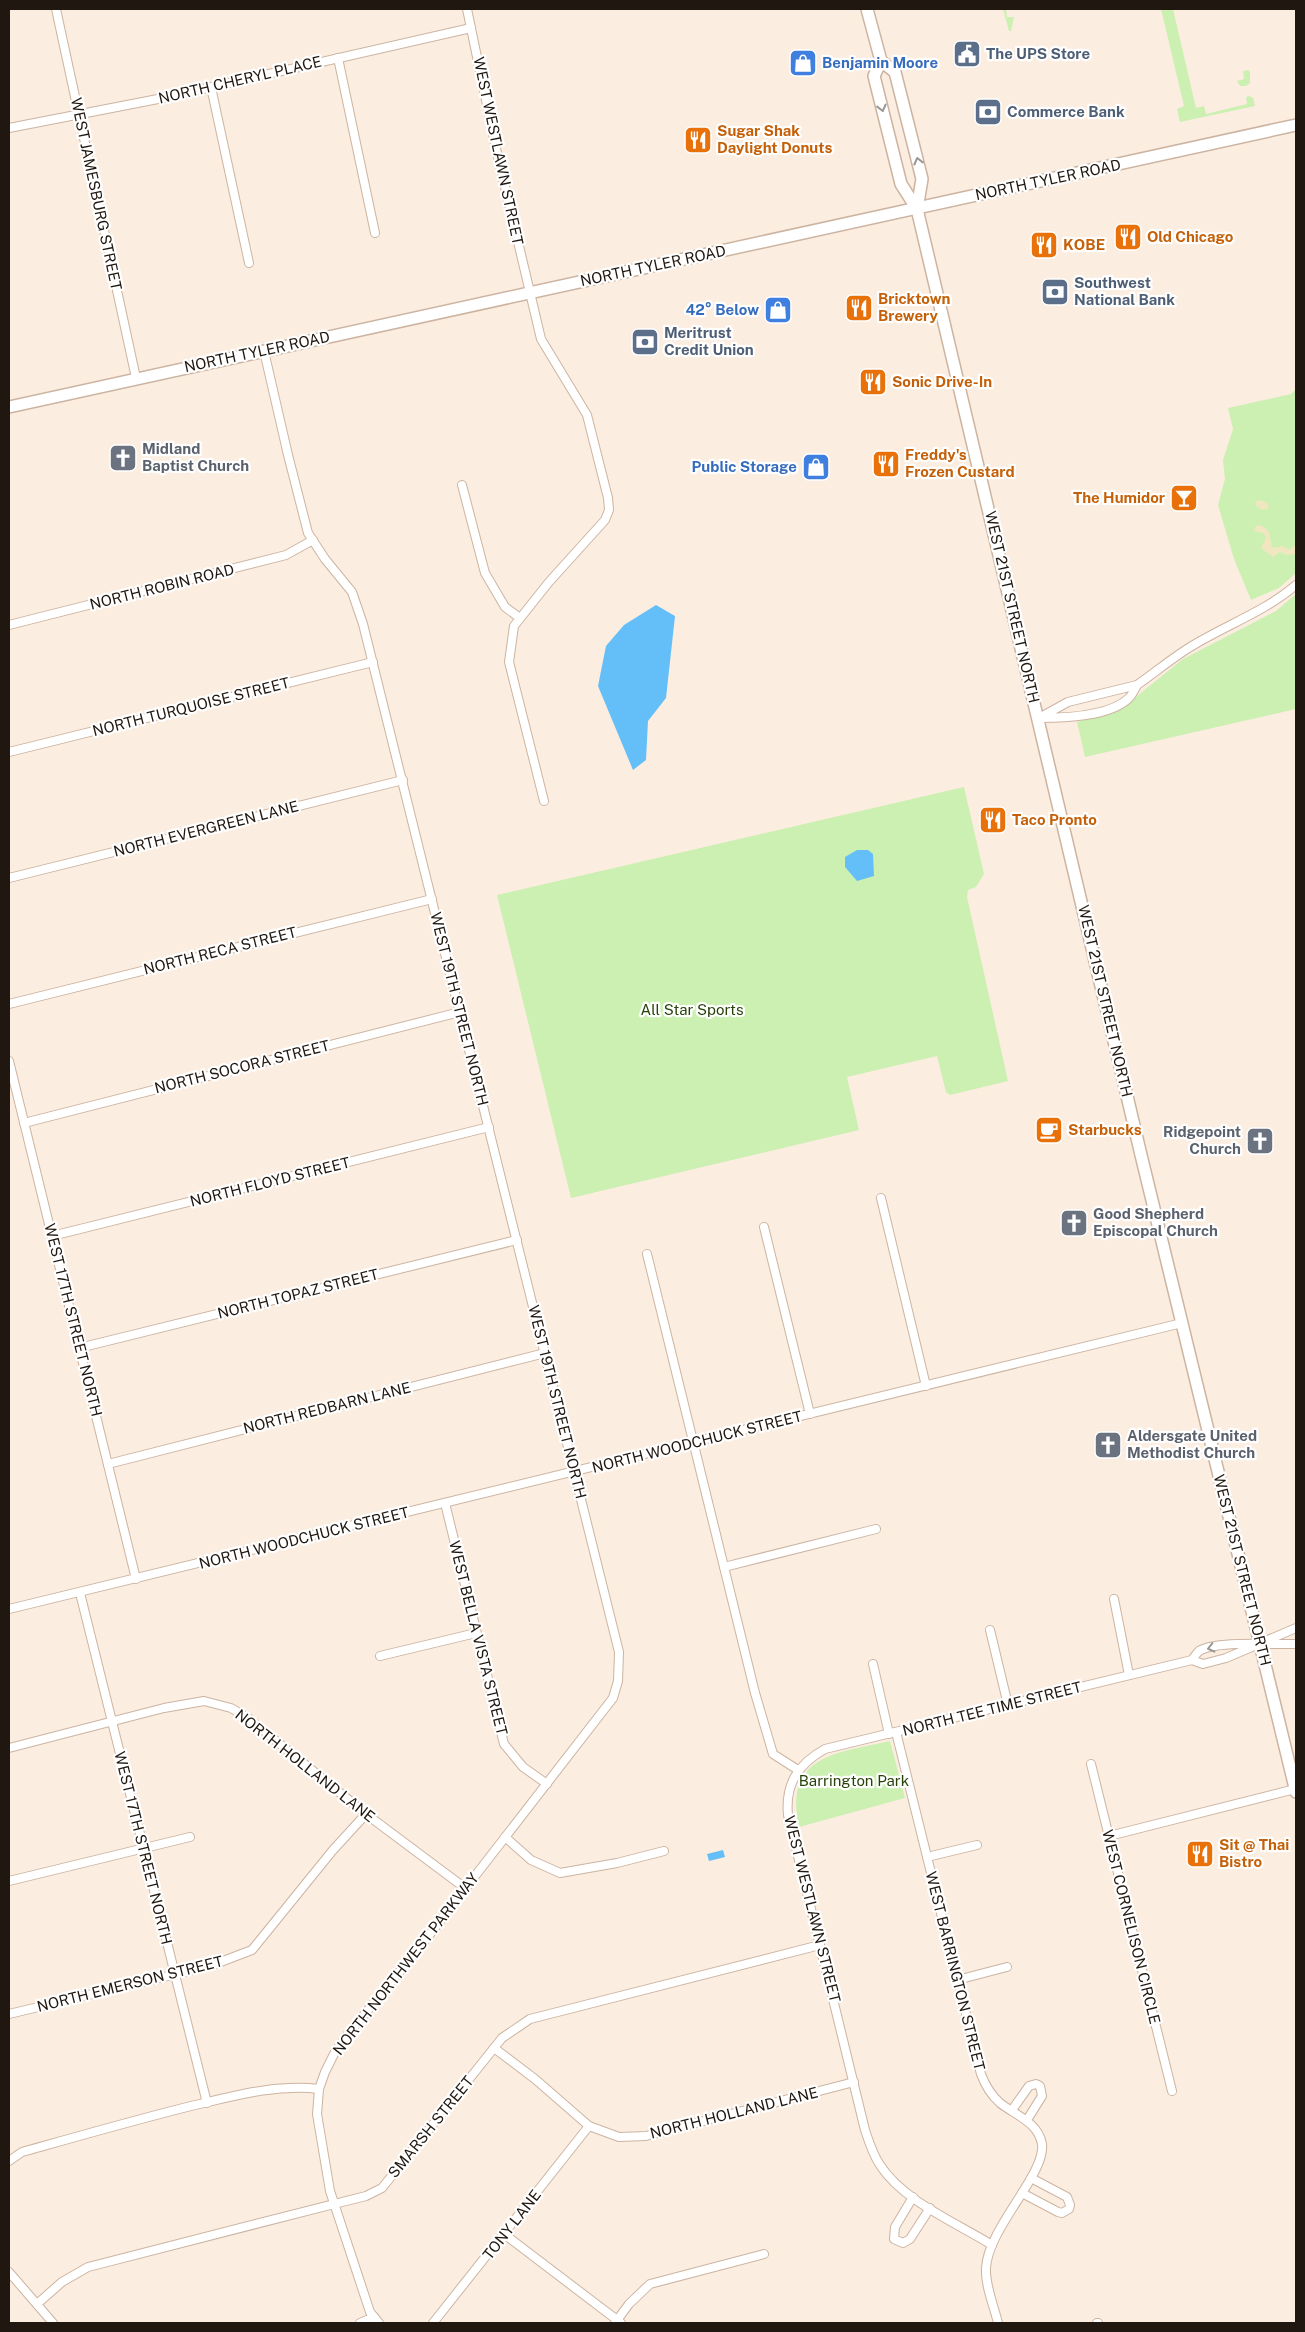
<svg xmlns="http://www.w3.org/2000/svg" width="1305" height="2332" font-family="'Public Sans',sans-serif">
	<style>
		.green { fill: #ccf0b1 }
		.sand { fill: #f0e7c1 }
		.water { fill: #64bff8 }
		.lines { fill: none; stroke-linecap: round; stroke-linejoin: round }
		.minor-casing { stroke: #ccb4a1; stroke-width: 10 }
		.secondary-casing { stroke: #ccb4a1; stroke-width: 14 }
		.minor { stroke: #fff; stroke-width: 8 }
		.secondary { stroke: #fff; stroke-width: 11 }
		.oneway { stroke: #9b9793 }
		.labels { text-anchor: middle; stroke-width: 4.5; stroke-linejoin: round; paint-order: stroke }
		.service-label { font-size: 15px; font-weight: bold; fill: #4e5e75; stroke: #fff; text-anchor: start }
		.shop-label { font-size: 15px; font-weight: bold; fill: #366cbe; stroke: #fff; text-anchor: end }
		.street-label { font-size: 15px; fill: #201710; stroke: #fff }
		.food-label { font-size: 15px; font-weight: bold; fill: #c56008; stroke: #fff; text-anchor: start }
		.worship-label { font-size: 15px; font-weight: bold; fill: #5b616d; stroke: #fff; text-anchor: start }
		.park-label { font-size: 15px; fill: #274308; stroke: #fff }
	</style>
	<rect width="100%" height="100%" fill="#fcede1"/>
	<g class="green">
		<polygon points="1003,9 1006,9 1007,17 1014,17 1011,31 1009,31"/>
		<polygon points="1161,9 1173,9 1196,108 1204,106 1206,114 1247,104 1246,97 1249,96 1253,98 1255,106 1180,122 1177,109 1184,106"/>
		<polygon points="1248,70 1250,72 1250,83 1246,86 1240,86 1237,81 1244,79 1243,71"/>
		<polygon points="1296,389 1296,573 1279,588 1251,600 1234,559 1218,505 1225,479 1223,460 1233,429 1228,408 1291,394"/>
		<polygon points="1296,594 1296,709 1085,757 1077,722 1118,709 1132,700 1183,659 1276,611"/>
		<polygon points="964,787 984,874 976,887 968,890 967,897 1008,1081 950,1095 946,1092 937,1056 847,1077 859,1130 571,1198 497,895"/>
		<path d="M 890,1741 L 905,1798 L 799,1827 C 783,1755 837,1753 890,1741 Z"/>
	</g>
	<g class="sand">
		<polygon points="1259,500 1267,503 1269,508 1263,510 1257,507 1255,502"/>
		<path d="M 1258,525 C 1273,528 1268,538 1273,548 L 1282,546 L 1290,550 L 1296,544 L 1296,554 L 1286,555 L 1280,552 L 1273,557 L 1261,548 L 1266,538 L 1263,533 L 1254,531 L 1255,527 Z"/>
	</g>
	<g class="water">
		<polygon points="656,605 675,616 666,698 648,721 646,760 633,770 598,686 606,646 624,625"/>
		<polygon points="857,850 868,850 873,854 874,876 857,881 845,867 845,857"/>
		<polygon points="723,1850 725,1857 709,1861 707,1854"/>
	</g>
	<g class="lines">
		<g class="minor-casing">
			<g id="minor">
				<polyline points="56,9 136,378"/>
				<polyline points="467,9 497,153 541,339 587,415 608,498 609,510 605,520 549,582 514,626 509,662 544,801"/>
				<polyline points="338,58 375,233"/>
				<polyline points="211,87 249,263"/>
				<polyline points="9,128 163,98 471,28"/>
				<polyline points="264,351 288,455 308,533 325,559 352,592 363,624 619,1652 618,1681 613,1698 420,1947 348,2034 335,2052 325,2072 319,2089 317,2114 330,2191 370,2312 379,2323"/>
				<polyline points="462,485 485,573 505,607 520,618"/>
				<polyline points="9,625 286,555 313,540"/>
				<path d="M 1137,685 C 1135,689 1132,695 1129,698 C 1109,717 1064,718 1039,718 L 1068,702 Z"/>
				<path d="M 1137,685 C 1154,673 1170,660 1187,649 C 1223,626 1263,613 1296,585"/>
				<polyline points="9,752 373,662"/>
				<polyline points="9,878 403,780"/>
				<polyline points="9,1004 432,899"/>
				<polyline points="9,1061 136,1579"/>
				<polyline points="24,1123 460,1012"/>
				<polyline points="881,1198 926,1386"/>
				<polyline points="764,1227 810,1414"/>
				<polyline points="52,1236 489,1127"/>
				<polyline points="647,1254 755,1693 773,1754 798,1770"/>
				<polyline points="79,1348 517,1240"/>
				<polyline points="108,1464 545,1353"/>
				<polyline points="445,1503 504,1744 523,1767 547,1784"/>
				<polyline points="724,1567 876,1529"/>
				<polyline points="80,1593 207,2103"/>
				<polyline points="1114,1599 1129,1675"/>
				<polyline points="9,1609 1182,1323"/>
				<path d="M 1296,1628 L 1226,1658 L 1203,1664 L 1192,1660 C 1194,1657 1197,1653 1199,1651 C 1217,1640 1274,1645 1296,1644"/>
				<polyline points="990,1630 1008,1705"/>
				<polyline points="380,1656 476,1633"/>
				<polyline points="873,1664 889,1734"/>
				<path d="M 896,1732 L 981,2074 C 985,2085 991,2095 1000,2103 C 1015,2115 1038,2122 1042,2144 C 1046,2174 988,2228 986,2268 C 985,2286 994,2306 998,2323"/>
				<polyline points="9,1748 164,1708 204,1701 231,1708 248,1718 366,1814 465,1888"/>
				<polyline points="1091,1764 1172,2091"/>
				<polyline points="1109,1836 1295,1789"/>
				<polyline points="505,1837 531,1860 560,1873 617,1863 664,1851"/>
				<polyline points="927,1857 977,1845"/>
				<polyline points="9,1881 190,1837"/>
				<polyline points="957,1980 1007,1967"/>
				<polyline points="9,2014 210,1966 252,1950 333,1850 366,1814"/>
				<polyline points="494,2048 535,2079 589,2126 619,2137 646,2136 854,2082"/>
				<polyline points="1012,2110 1029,2086 1036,2084 1040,2086 1042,2096 1027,2120"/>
				<path d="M 9,2161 L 22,2152 C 79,2136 135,2120 191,2106 C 234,2096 275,2084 319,2089"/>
				<polyline points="1022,2193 1058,2212 1062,2213 1069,2209 1070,2205 1067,2197 1031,2178"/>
				<polyline points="913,2197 895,2227 894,2239 903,2243 910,2239 930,2208"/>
				<polyline points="504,2234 621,2323"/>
				<path d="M 992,2245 C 957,2223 903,2201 880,2165 C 873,2155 869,2142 865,2130 L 788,1815 C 785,1784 798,1764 825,1749 L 1192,1660"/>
				<polyline points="9,2272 53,2323"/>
				<polyline points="37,2304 62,2282 88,2267 334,2204 366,2196 382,2188 502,2038 530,2019 820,1945"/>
				<polyline points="360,2323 374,2317"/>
				<polyline points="433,2323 589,2126"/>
				<polyline points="615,2323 629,2304 650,2284 764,2254"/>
				<polyline points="1097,2323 1098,2323"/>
			</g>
		</g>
		<g class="secondary-casing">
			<g id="secondary">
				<polyline points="867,9 881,61 874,76 901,184 917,209 1141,1155 1296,1792"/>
				<polyline points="881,61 895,72 922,179 917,209"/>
				<polyline points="9,407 1296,125"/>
			</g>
		</g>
		<use href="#minor" class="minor"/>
		<use href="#secondary" class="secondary"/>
	</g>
	<defs><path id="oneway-chevron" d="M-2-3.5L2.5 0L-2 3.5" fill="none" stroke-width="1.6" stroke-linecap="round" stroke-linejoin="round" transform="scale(1.25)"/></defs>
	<g class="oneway">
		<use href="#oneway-chevron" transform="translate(882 108) rotate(76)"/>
		<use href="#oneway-chevron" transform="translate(918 161) rotate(-104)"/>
		<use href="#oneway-chevron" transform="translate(1211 1648) rotate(166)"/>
	</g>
	<defs>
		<g id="civic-square" transform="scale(1.4375)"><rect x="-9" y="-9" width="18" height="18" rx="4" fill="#5c6f8a" stroke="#fff"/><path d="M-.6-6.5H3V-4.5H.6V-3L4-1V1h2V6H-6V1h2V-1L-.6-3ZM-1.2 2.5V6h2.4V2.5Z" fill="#fff"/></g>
		<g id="shop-square" transform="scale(1.4375)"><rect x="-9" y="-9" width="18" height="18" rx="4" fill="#3f7fe0" stroke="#fff"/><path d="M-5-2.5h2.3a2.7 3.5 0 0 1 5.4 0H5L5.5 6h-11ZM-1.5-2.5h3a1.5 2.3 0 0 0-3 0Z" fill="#fff"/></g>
		<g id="bank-square" transform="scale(1.4375)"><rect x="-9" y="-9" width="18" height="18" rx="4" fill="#5c6f8a" stroke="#fff"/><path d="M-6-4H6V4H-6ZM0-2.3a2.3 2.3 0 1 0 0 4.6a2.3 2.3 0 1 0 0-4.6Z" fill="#fff"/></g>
		<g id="restaurant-square" transform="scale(1.4375)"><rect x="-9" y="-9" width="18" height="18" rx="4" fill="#e8710a" stroke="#fff"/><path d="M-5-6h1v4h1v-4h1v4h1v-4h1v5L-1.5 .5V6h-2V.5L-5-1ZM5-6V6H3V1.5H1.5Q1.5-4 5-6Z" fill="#fff"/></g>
		<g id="church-square" transform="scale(1.4375)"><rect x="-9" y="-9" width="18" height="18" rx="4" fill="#6b7280" stroke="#fff"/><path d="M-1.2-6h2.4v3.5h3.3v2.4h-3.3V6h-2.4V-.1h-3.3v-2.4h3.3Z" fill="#fff"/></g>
		<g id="bar-square" transform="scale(1.4375)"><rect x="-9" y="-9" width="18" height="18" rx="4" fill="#e8710a" stroke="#fff"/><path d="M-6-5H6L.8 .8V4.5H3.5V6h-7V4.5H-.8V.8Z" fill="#fff"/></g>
		<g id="cafe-square" transform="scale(1.4375)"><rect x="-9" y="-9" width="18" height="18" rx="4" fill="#e8710a" stroke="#fff"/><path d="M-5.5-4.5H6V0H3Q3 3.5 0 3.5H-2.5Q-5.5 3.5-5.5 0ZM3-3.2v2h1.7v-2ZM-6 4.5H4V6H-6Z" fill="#fff"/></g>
	</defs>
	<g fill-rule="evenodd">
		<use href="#civic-square" x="967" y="54"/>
		<use href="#shop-square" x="803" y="63"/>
		<use href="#bank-square" x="988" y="112"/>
		<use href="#restaurant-square" x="698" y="140"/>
		<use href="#restaurant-square" x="1128" y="237"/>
		<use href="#restaurant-square" x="1044" y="245"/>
		<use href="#bank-square" x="1055" y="292"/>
		<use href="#restaurant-square" x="859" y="308"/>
		<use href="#shop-square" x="778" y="310"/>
		<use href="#bank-square" x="645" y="342"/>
		<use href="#restaurant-square" x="873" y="382"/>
		<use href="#church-square" x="123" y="458"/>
		<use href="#restaurant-square" x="886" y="464"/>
		<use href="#shop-square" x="816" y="467"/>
		<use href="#bar-square" x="1184" y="498"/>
		<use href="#restaurant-square" x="993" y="820"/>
		<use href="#cafe-square" x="1049" y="1130"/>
		<use href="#church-square" x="1260" y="1141"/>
		<use href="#church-square" x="1074" y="1223"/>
		<use href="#church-square" x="1108" y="1445"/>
		<use href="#restaurant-square" x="1200" y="1854"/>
	</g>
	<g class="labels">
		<g class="service-label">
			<text x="986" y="59">The UPS Store</text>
			<text x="1007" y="117">Commerce Bank</text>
			<text x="1074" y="288">Southwest<tspan x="1074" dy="17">National Bank</tspan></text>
			<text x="664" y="338">Meritrust<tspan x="664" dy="17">Credit Union</tspan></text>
		</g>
		<g class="shop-label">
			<text x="822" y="68" text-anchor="start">Benjamin Moore</text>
			<text x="759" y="315">42° Below</text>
			<text x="797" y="472">Public Storage</text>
		</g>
		<g class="street-label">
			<text transform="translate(240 80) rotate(-13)" y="5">NORTH CHERYL PLACE</text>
			<text transform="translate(498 151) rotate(78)" y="5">WEST WESTLAWN STREET</text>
			<text transform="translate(1048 180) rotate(-12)" y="5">NORTH TYLER ROAD</text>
			<text transform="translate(96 194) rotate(78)" y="5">WEST JAMESBURG STREET</text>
			<text transform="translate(653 266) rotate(-12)" y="5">NORTH TYLER ROAD</text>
			<text transform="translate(257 352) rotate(-12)" y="5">NORTH TYLER ROAD</text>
			<text transform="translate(162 587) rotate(-14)" y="5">NORTH ROBIN ROAD</text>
			<text transform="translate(1012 607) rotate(77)" y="5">WEST 21ST STREET NORTH</text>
			<text transform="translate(191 707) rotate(-14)" y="5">NORTH TURQUOISE STREET</text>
			<text transform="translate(206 829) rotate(-14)" y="5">NORTH EVERGREEN LANE</text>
			<text transform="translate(220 951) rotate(-14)" y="5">NORTH RECA STREET</text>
			<text transform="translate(1105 1001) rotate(77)" y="5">WEST 21ST STREET NORTH</text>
			<text transform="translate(459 1009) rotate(76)" y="5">WEST 19TH STREET NORTH</text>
			<text transform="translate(242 1067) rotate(-14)" y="5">NORTH SOCORA STREET</text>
			<text transform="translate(270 1182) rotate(-14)" y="5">NORTH FLOYD STREET</text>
			<text transform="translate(298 1294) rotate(-14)" y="5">NORTH TOPAZ STREET</text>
			<text transform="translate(73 1320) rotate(76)" y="5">WEST 17TH STREET NORTH</text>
			<text transform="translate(557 1402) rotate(76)" y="5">WEST 19TH STREET NORTH</text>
			<text transform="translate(327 1408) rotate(-14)" y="5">NORTH REDBARN LANE</text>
			<text transform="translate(697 1442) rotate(-14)" y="5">NORTH WOODCHUCK STREET</text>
			<text transform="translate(304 1538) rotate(-14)" y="5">NORTH WOODCHUCK STREET</text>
			<text transform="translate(1242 1570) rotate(76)" y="5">WEST 21ST STREET NORTH</text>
			<text transform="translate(478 1638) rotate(76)" y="5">WEST BELLA VISTA STREET</text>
			<text transform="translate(992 1709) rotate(-14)" y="5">NORTH TEE TIME STREET</text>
			<text transform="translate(305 1766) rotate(38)" y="5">NORTH HOLLAND LANE</text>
			<text transform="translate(143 1848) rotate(76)" y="5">WEST 17TH STREET NORTH</text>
			<text transform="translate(812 1909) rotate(76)" y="5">WEST WESTLAWN STREET</text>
			<text transform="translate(1131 1927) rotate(76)" y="5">WEST CORNELISON CIRCLE</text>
			<text transform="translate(406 1964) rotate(-52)" y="5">NORTH NORTHWEST PARKWAY</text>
			<text transform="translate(955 1971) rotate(76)" y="5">WEST BARRINGTON STREET</text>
			<text transform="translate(130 1984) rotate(-14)" y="5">NORTH EMERSON STREET</text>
			<text transform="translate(734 2113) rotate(-14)" y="5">NORTH HOLLAND LANE</text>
			<text transform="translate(431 2127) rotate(-51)" y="5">SMARSH STREET</text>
			<text transform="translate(512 2225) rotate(-52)" y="5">TONY LANE</text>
		</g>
		<g class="food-label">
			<text x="717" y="136">Sugar Shak<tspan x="717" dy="17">Daylight Donuts</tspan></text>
			<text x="1147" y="242">Old Chicago</text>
			<text x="1063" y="250">KOBE</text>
			<text x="878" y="304">Bricktown<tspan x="878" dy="17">Brewery</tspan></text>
			<text x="892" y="387">Sonic Drive-In</text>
			<text x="905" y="460">Freddy's<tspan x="905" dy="17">Frozen Custard</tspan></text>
			<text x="1165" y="503" text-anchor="end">The Humidor</text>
			<text x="1012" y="825">Taco Pronto</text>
			<text x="1068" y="1135">Starbucks</text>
			<text x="1219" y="1850">Sit @ Thai<tspan x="1219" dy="17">Bistro</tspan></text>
		</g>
		<g class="worship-label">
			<text x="142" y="454">Midland<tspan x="142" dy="17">Baptist Church</tspan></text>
			<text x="1241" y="1137" text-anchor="end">Ridgepoint<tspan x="1241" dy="17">Church</tspan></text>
			<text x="1093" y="1219">Good Shepherd<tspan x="1093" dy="17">Episcopal Church</tspan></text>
			<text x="1127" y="1441">Aldersgate United<tspan x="1127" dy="17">Methodist Church</tspan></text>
		</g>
		<g class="park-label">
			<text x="692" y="1015">All Star Sports</text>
			<text x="854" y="1786">Barrington Park</text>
		</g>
	</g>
	<rect width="1305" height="2332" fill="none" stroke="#201710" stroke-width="20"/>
</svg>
